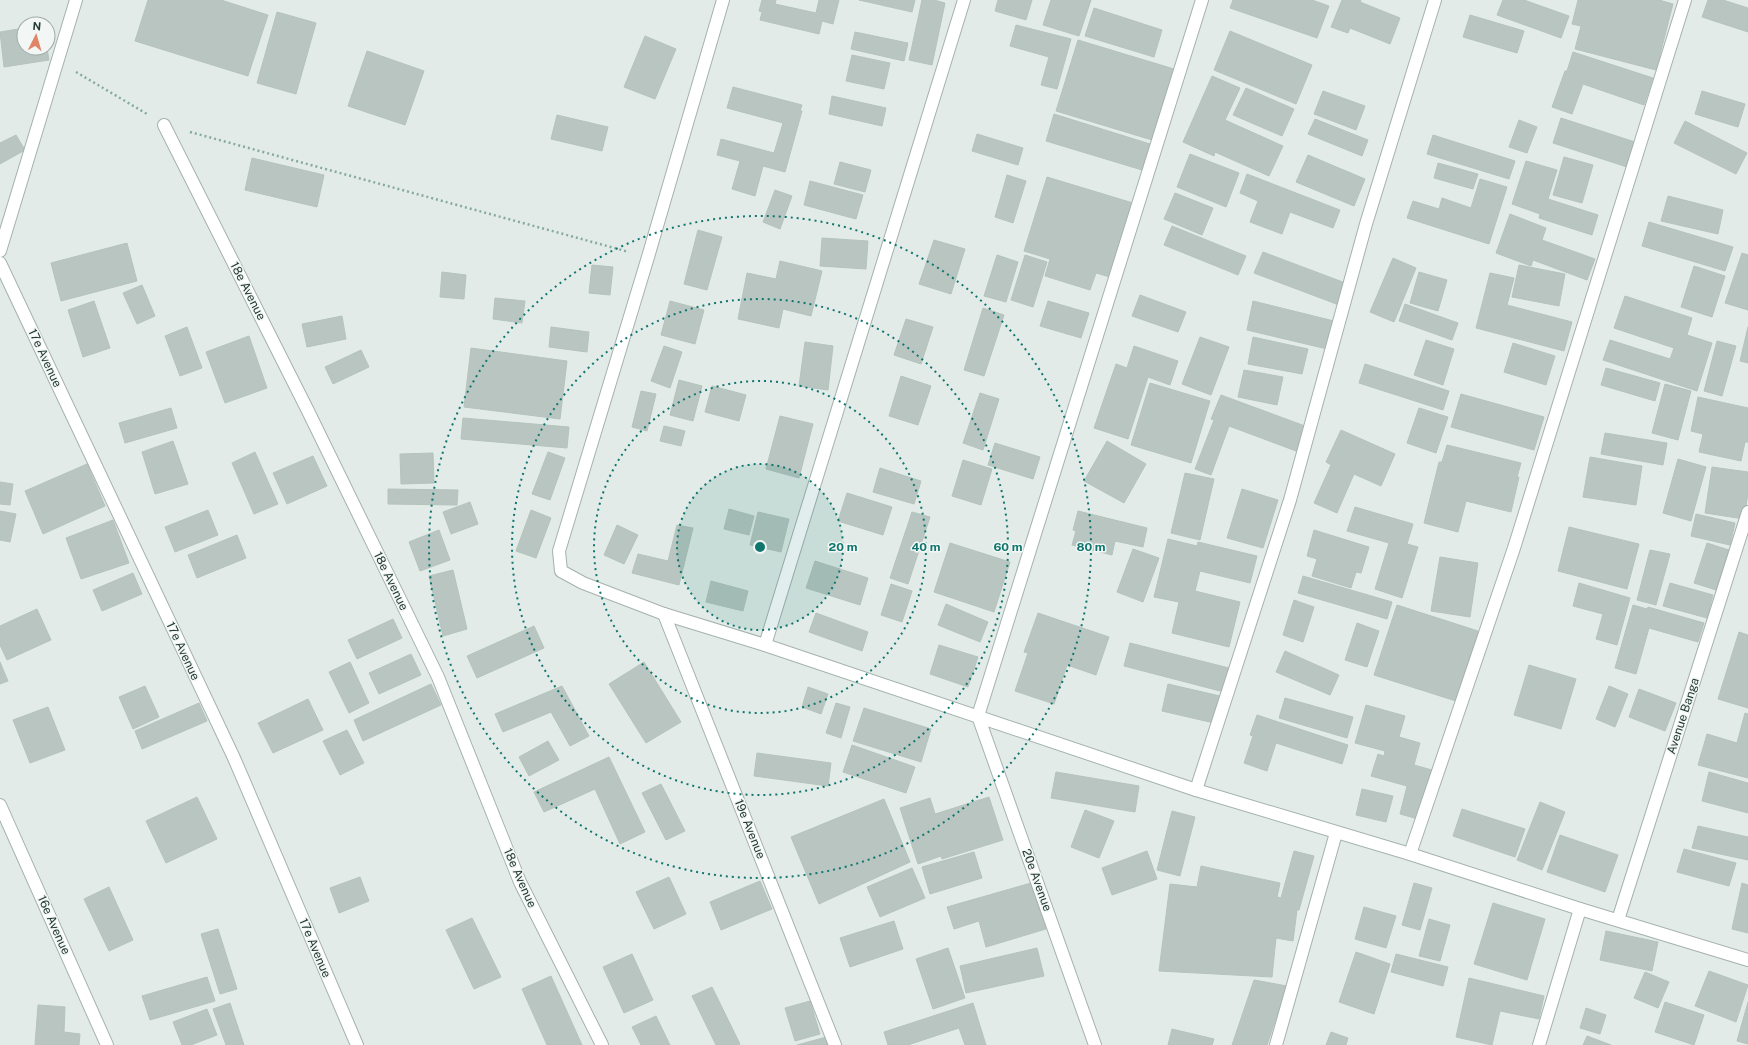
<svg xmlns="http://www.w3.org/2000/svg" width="1748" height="1045" font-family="'Public Sans',sans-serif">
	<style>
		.building { fill: #b8c5c0; stroke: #b5c3bd }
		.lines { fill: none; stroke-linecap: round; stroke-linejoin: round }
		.street-casing { stroke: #a5b2ad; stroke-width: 14 }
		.path { stroke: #86aa9e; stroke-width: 2.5; stroke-dasharray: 2 3; stroke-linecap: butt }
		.street { stroke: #fff; stroke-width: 12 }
		.ring { fill: none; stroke: #0f766e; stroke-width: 2; stroke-dasharray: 2 4 }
		.labels { text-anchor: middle; stroke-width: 3; stroke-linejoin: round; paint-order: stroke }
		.street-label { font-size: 12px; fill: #243933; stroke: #f2f7f5 }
		.centre { fill: #0f766e; stroke: #f2f7f5; stroke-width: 2 }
		.ring-label { font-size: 12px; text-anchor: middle; font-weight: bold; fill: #0f766e; stroke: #f2f7f5; stroke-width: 3; stroke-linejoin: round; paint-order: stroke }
	</style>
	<rect width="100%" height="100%" fill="#e2ebe7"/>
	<g class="building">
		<polygon points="148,0 221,0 268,15 248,76 135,41"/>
		<polygon points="762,0 776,0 775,4 816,13 819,0 839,0 833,24 822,21 819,34 760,20 762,12 759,11"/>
		<polygon points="859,0 915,0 912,12"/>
		<polygon points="922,0 934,0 945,3 932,65 909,60"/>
		<polygon points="998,0 1032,0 1026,20 995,11"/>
		<polygon points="1051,0 1091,0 1079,36 1043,25"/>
		<polygon points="1233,0 1312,0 1329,6 1317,38 1230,8"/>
		<polygon points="1342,0 1361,0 1360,2 1400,18 1390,44 1350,28 1348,33 1331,27"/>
		<polygon points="1503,0 1524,0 1569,16 1561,38 1497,15"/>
		<polygon points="1578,0 1659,0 1673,4 1656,70 1575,49 1581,26 1572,24"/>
		<polygon points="1708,0 1723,0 1748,8 1748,32 1702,17"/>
		<polygon points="1094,8 1162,30 1154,57 1085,36"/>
		<polygon points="277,12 316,23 296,94 257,83"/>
		<polygon points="1470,15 1524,31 1517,53 1463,37"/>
		<polygon points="1016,25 1071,39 1057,89 1041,85 1049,57 1010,46"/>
		<polygon points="24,28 24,48 47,48 49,60 4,67 0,32"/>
		<polygon points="1230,31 1312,65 1296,104 1214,70"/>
		<polygon points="855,32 908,43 904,61 851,49"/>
		<polygon points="645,36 676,49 655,99 624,87"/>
		<polygon points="1078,40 1174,69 1152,140 1056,111"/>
		<polygon points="367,51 424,71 405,125 348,106"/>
		<polygon points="1573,52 1653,78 1644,105 1583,84 1572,114 1552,107 1565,71 1567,71"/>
		<polygon points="852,55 890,63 884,89 846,81"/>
		<polygon points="1212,76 1240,88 1225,120 1283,146 1269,176 1215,152 1214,156 1183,142"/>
		<polygon points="733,87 802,105 800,111 802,111 785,172 763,166 755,196 732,189 740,161 717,155 721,139 774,153 783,123 727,108"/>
		<polygon points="1246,88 1294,109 1282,136 1233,115"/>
		<polygon points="1323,91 1365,106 1356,130 1314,114"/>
		<polygon points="1702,91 1745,104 1738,127 1695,114"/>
		<polygon points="832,96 886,108 882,126 829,114"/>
		<polygon points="1054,114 1150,144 1142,170 1046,141"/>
		<polygon points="557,115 608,127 602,151 551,139"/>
		<polygon points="1561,118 1635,142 1627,167 1553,143"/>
		<polygon points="1315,119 1368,140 1362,156 1308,134"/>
		<polygon points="1519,120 1537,127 1527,153 1509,147"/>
		<polygon points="1685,121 1747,153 1736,174 1674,143"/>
		<polygon points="977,134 1023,148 1018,165 972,151"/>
		<polygon points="16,135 25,150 0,164 0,143"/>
		<polygon points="1433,135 1515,161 1509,179 1427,154"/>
		<polygon points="1190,154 1239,173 1226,207 1177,187"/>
		<polygon points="1308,155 1365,179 1354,206 1296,182"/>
		<polygon points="1564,157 1593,165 1582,203 1553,195"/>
		<polygon points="252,158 324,175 317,207 245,190"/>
		<polygon points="1526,161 1557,170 1548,199 1598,215 1592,235 1539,218 1540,214 1512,204"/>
		<polygon points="840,162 871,170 865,192 834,184"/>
		<polygon points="1438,163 1478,174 1473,189 1434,178"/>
		<polygon points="1247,174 1340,210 1333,228 1290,212 1282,234 1250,222 1258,201 1240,193"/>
		<polygon points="1007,175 1026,181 1013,223 995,217"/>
		<polygon points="1047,177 1133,203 1110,277 1096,273 1090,290 1045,276 1050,259 1024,251"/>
		<polygon points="1480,179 1507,187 1489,244 1407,218 1413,201 1439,209 1442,198 1471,208"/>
		<polygon points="810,181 863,195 856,219 804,205"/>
		<polygon points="775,190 792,196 780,229 763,222"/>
		<polygon points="1175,193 1213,208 1202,235 1164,219"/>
		<polygon points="1668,196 1723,210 1718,234 1661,221"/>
		<polygon points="1510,214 1546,228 1542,240 1595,259 1587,280 1533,260 1531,266 1496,253"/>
		<polygon points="1649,222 1733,247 1725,271 1642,246"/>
		<polygon points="1172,226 1246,256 1238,275 1164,245"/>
		<polygon points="698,230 722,237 707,290 684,284"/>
		<polygon points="822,238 868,241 866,269 820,266"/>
		<polygon points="934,240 965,249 951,294 919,284"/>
		<polygon points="127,243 137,281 61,301 51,263"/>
		<polygon points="1263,252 1348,284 1339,305 1254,273"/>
		<polygon points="1742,253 1748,255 1748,310 1725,303"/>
		<polygon points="997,255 1018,262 1006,302 984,296"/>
		<polygon points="1025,255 1047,262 1033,307 1011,300"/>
		<polygon points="1393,258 1416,268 1394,322 1370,312"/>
		<polygon points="780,261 822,271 811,316 783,309 779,328 738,319 747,273 776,279"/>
		<polygon points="592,265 613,267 610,295 589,293"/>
		<polygon points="1519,265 1565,274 1559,306 1512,297"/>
		<polygon points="1694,266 1725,276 1712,317 1681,307"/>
		<polygon points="442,272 466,275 464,299 440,297"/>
		<polygon points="1419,272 1447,280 1438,311 1410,303"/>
		<polygon points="1490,273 1514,278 1507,305 1572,322 1564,351 1476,328"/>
		<polygon points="142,285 155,316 137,324 123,293"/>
		<polygon points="1140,295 1186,312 1178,332 1132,316"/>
		<polygon points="1625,296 1692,318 1687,335 1712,343 1697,391 1603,360 1610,340 1670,359 1674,348 1614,328"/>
		<polygon points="495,298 525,301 522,323 493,319"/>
		<polygon points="94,301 110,348 83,357 68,310"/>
		<polygon points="670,301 704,310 695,344 661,335"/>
		<polygon points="1048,301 1089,313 1081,338 1040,326"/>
		<polygon points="1253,301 1334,321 1327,349 1247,330"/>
		<polygon points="1405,304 1458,323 1452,340 1399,321"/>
		<polygon points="983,308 1004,315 984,376 964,370"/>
		<polygon points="342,316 346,339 307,347 302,324"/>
		<polygon points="906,319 933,327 921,364 894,355"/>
		<polygon points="187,327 202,368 180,376 165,336"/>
		<polygon points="551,327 589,332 587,352 549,347"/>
		<polygon points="1748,327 1748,363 1740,361"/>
		<polygon points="249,336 267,388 225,403 206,352"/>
		<polygon points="1200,337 1229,347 1211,395 1182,384"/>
		<polygon points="1253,337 1308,349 1302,374 1248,364"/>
		<polygon points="1426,340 1454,349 1443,385 1414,375"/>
		<polygon points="1717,341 1736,346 1722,396 1704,391"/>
		<polygon points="805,342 833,346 828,390 799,386"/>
		<polygon points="1513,343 1555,356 1546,385 1504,372"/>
		<polygon points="664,346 682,352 670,388 651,381"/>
		<polygon points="1134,346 1178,361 1170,385 1148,377 1128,439 1094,428 1116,364 1127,368"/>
		<polygon points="471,348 567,361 560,419 464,407"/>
		<polygon points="361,350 369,367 333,384 325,367"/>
		<polygon points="1365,364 1449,391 1443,410 1359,383"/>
		<polygon points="1606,368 1660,383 1655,401 1601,385"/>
		<polygon points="1244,370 1283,377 1277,405 1238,397"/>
		<polygon points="901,376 931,386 918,425 889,416"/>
		<polygon points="679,380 702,386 693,421 670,415"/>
		<polygon points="1150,383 1210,401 1191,463 1131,445"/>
		<polygon points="1665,384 1691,391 1678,440 1652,433"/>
		<polygon points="712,386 746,395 739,421 705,412"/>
		<polygon points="641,391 656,394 647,431 632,427"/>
		<polygon points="980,393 999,399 983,450 963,443"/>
		<polygon points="1461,394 1544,417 1534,450 1451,427"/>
		<polygon points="1221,395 1305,426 1296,451 1229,426 1211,475 1195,469 1214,420 1211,419"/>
		<polygon points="1698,397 1748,408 1748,442 1745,442 1741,461 1699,452 1703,434 1691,431"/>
		<polygon points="171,408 177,428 125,443 119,423"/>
		<polygon points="1419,408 1448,417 1436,453 1407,443"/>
		<polygon points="780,416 813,424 799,478 766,469"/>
		<polygon points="463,418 569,427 567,448 461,439"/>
		<polygon points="664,426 685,431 681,446 660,441"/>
		<polygon points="1341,430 1395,454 1381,486 1354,474 1337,513 1314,503 1331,465 1326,462"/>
		<polygon points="1605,433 1667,443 1663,465 1601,454"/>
		<polygon points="173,441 188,484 155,494 142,452"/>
		<polygon points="1107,441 1146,464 1124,503 1084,481"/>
		<polygon points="995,443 1040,457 1033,479 988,465"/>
		<polygon points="1447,445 1521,463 1517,477 1519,477 1511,512 1466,501 1458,532 1424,523 1439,462 1442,462"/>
		<polygon points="255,452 278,504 254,514 232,463"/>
		<polygon points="548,452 565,458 550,500 532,494"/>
		<polygon points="433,453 434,483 401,484 400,454"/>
		<polygon points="313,456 327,486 287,504 273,473"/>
		<polygon points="1590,457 1642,466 1636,505 1583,497"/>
		<polygon points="1678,459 1706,467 1691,521 1663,513"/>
		<polygon points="963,460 992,469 981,505 952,496"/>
		<polygon points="87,464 105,506 43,534 25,491"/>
		<polygon points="1712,467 1748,472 1748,493 1744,519 1705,513"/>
		<polygon points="880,468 921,481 914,504 873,492"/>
		<polygon points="1185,473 1214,479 1200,540 1171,533"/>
		<polygon points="0,482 13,484 10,505 0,504"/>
		<polygon points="388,489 458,490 457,505 388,504"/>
		<polygon points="1242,489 1278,500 1263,548 1227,538"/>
		<polygon points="847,493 892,507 883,535 838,521"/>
		<polygon points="470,502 478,524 451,534 443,512"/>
		<polygon points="1355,507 1413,524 1407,544 1418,547 1402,598 1375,589 1389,543 1347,531"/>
		<polygon points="729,509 754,516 749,535 724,529"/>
		<polygon points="208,510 218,535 175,552 165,527"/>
		<polygon points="531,510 551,518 536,558 516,551"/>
		<polygon points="0,511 16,514 10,542 0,540"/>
		<polygon points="1078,511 1147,528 1143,547 1115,541 1112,555 1072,545 1076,531 1073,530"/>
		<polygon points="758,512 789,519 781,552 750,545"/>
		<polygon points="912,512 930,517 908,584 890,578"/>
		<polygon points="1696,514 1735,523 1730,545 1691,536"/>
		<polygon points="113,520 129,563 81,579 66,538"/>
		<polygon points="617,525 638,535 624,564 604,555"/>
		<polygon points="677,525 693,528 679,585 632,573 638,554 668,561"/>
		<polygon points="1569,527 1639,544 1627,589 1558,571"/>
		<polygon points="439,530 450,560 420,571 409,542"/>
		<polygon points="1314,530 1369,547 1361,573 1356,572 1351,588 1312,576 1317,559 1307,556"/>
		<polygon points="237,535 246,558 197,578 188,555"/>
		<polygon points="1168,539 1197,546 1198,542 1257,556 1250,583 1200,571 1195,591 1240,602 1229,647 1172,633 1179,602 1154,597"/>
		<polygon points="950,543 1010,562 994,612 934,592"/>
		<polygon points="1707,543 1729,550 1716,590 1694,583"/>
		<polygon points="1133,549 1159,558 1143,602 1117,592"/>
		<polygon points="1650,550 1670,554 1656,605 1637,600"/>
		<polygon points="1440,557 1478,563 1470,617 1431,611"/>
		<polygon points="815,561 868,578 860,605 806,588"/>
		<polygon points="453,570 467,629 443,636 429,576"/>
		<polygon points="133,573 142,594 102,611 93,590"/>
		<polygon points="1303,576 1392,602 1387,619 1298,593"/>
		<polygon points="711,581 748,591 743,611 706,602"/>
		<polygon points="1579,583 1630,598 1617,645 1596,639 1603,614 1573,606"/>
		<polygon points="1670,583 1713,595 1707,618 1663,606"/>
		<polygon points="891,584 912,591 902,622 881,615"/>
		<polygon points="1294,600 1314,607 1303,642 1283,635"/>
		<polygon points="946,604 988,622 980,642 938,625"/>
		<polygon points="1397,605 1478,631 1456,701 1374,675"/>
		<polygon points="1633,605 1647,609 1648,607 1704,623 1698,642 1649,628 1636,674 1615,668"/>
		<polygon points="37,609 51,640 7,660 0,645 0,626"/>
		<polygon points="816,613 868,632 862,651 809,632"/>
		<polygon points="1038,613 1109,637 1096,675 1067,665 1054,704 1015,691 1028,653 1024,652"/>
		<polygon points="393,619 402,638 357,659 348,640"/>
		<polygon points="1357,623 1379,631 1367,667 1345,660"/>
		<polygon points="534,626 544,648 477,678 467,656"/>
		<polygon points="1739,632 1748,635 1748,708 1718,699"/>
		<polygon points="1130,643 1229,668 1224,692 1124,666"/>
		<polygon points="939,645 978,657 968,687 930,674"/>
		<polygon points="1285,651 1339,675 1330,695 1276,672"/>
		<polygon points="411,654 421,675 379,694 369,673"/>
		<polygon points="0,662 8,681 0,684"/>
		<polygon points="350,662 369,703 349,713 329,672"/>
		<polygon points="644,662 681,722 646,743 609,684"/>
		<polygon points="1529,665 1576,679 1561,729 1514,715"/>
		<polygon points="431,684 441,705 363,741 354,720"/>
		<polygon points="1168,684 1220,696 1214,723 1162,711"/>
		<polygon points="145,686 159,717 133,729 119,697"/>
		<polygon points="562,686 589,736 570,746 551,712 503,732 495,714"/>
		<polygon points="1609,686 1628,694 1615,727 1596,719"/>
		<polygon points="808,687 828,694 821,714 802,707"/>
		<polygon points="1639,689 1676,703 1665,731 1629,717"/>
		<polygon points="1285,698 1353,717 1347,738 1279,718"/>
		<polygon points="308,699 323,730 273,753 258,723"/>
		<polygon points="199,703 207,721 142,749 135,731"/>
		<polygon points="836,703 850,707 841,738 826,733"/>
		<polygon points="1366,705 1405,716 1399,737 1420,743 1414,765 1432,770 1418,819 1400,814 1407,786 1371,776 1378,754 1384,756 1385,751 1355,743"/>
		<polygon points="48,707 65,750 30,763 13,720"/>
		<polygon points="864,708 931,729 921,762 853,741"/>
		<polygon points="1745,713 1748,714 1748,778 1698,765 1707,734 1737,743"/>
		<polygon points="1257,715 1348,745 1342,764 1276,743 1267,771 1244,763 1253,736 1250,735"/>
		<polygon points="347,730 364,763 340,775 323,741"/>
		<polygon points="548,741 559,760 529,776 519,757"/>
		<polygon points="852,745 915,767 906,793 843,772"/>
		<polygon points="757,753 831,763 828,786 754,776"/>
		<polygon points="609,757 645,832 620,844 595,789 544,812 534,792"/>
		<polygon points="1056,772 1139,786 1135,812 1051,798"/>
		<polygon points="1709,772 1748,783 1748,813 1702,801"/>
		<polygon points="661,784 685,831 666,840 642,793"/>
		<polygon points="1362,789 1393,796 1386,822 1356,815"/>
		<polygon points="197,797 217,839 166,863 146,821"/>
		<polygon points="989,797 1003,840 942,859 941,856 918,864 900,808 930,798 935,814"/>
		<polygon points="884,799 910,862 819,904 791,837"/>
		<polygon points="1540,802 1565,812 1542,870 1517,860"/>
		<polygon points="1462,809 1525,829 1515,857 1453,836"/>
		<polygon points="1085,810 1114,821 1099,858 1071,847"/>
		<polygon points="1172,811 1195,817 1180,876 1157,870"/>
		<polygon points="1698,826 1748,837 1748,860 1692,848"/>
		<polygon points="1560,835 1618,855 1605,892 1547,872"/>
		<polygon points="1684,849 1736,863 1729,886 1677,872"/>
		<polygon points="1147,851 1157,879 1112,895 1102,868"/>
		<polygon points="1294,851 1314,856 1299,910 1297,910 1293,941 1276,938 1272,977 1159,971 1170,884 1197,887 1201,866 1280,883 1277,897 1281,898"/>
		<polygon points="974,852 982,878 930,894 922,867"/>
		<polygon points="912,868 925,898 880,917 867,887"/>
		<polygon points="360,877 369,901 339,913 330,888"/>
		<polygon points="669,877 686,914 654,929 636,892"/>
		<polygon points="760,881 772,909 721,930 710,902"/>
		<polygon points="1031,883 1046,929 986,947 979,921 954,929 947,907"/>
		<polygon points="1414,883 1432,888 1420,930 1402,925"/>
		<polygon points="1742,883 1748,885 1748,933 1732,929"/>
		<polygon points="109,887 133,940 109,951 84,899"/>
		<polygon points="1493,903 1545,919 1527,980 1474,964"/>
		<polygon points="1364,907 1396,916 1386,948 1355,939"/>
		<polygon points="472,918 501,977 474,989 446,930"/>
		<polygon points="1429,919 1450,925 1440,961 1419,956"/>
		<polygon points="894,921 903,949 850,967 840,938"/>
		<polygon points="218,929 237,989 220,994 201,934"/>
		<polygon points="1606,931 1658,942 1652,971 1600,960"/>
		<polygon points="948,948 965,998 933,1009 916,959"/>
		<polygon points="1037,948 1044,976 966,993 960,966"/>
		<polygon points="1356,952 1390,964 1374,1014 1339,1002"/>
		<polygon points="632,954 653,1000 624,1013 603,967"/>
		<polygon points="1396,954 1448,967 1443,986 1391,972"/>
		<polygon points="1709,971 1748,985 1736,1022 1695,1006"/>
		<polygon points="1645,972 1669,982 1658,1008 1634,998"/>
		<polygon points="551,976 582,1045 547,1045 522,989"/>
		<polygon points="207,977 215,1001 150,1020 142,996"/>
		<polygon points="1469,978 1544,996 1539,1019 1500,1011 1492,1045 1456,1037"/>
		<polygon points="1254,980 1287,986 1267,1045 1232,1045"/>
		<polygon points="712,987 740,1044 737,1045 716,1045 692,996"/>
		<polygon points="810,1001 820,1034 795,1041 785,1008"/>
		<polygon points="1665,1002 1704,1015 1694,1045 1655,1032"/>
		<polygon points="1748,1002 1748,1044 1737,1041"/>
		<polygon points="230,1003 244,1045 226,1045 213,1009"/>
		<polygon points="973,1003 986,1045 965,1045 959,1028 908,1045 888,1045 884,1032"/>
		<polygon points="38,1005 65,1007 64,1032 80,1034 79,1045 35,1045"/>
		<polygon points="1586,1008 1606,1015 1600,1034 1580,1028"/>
		<polygon points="207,1009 217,1035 191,1045 182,1045 173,1022"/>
		<polygon points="656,1016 670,1045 641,1045 632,1027"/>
		<polygon points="1172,1029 1214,1039 1212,1045 1168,1045"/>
		<polygon points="1331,1032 1348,1038 1346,1045 1326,1045"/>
		<polygon points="830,1036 833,1045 797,1045"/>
		<polygon points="1587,1036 1611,1045 1583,1045"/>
	</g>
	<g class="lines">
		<g class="street-casing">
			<g id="street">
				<polyline points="723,0 648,257 559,551 561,571 583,583 664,614 765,645 1196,790 1410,854 1580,909 1748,960"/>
				<polyline points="164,125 308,411 438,677 520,882 602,1045"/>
				<polyline points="0,251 76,0"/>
				<polyline points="0,263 234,758 357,1045"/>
				<polyline points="664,614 835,1045"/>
				<polyline points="765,645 964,0"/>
				<polyline points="1196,790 1290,500 1366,224 1435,0"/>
				<polyline points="0,805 107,1045"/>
				<polyline points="1410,854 1514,548 1685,0"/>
				<polyline points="1618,920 1748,512"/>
				<polyline points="1095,1045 978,716 1202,0"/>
				<polyline points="1276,1045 1336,833"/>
				<polyline points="1539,1045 1580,909"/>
			</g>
		</g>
		<g class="path">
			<polyline points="76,72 147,114"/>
			<polyline points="190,132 629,252"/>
		</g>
		<use href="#street" class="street"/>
	</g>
	<circle cx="760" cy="547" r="83" fill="#0f766e" fill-opacity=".12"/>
	<g class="ring">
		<circle cx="760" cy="547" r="83"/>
		<circle cx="760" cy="547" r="166"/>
		<circle cx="760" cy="547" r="248"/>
		<circle cx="760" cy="547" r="331"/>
	</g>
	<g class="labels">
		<g class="street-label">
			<text transform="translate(248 291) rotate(63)" y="4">18e Avenue</text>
			<text transform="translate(45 358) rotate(65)" y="4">17e Avenue</text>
			<text transform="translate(391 581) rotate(64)" y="4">18e Avenue</text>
			<text transform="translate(183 651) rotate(65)" y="4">17e Avenue</text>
			<text transform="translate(1683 716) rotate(-72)" y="4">Avenue Banga</text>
			<text transform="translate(750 829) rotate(68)" y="4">19e Avenue</text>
			<text transform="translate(520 878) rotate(66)" y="4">18e Avenue</text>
			<text transform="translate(1037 880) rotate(70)" y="4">20e Avenue</text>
			<text transform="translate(54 925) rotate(66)" y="4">16e Avenue</text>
			<text transform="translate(315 948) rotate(67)" y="4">17e Avenue</text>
		</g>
	</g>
	<circle cx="760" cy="547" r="6" class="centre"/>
	<g class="ring-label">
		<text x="843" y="551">20 m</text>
		<text x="926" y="551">40 m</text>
		<text x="1008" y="551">60 m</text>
		<text x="1091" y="551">80 m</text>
	</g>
	<g transform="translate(36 36) rotate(5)"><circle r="19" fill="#f2f7f5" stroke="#a0aba7"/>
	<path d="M0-3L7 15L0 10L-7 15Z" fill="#e18569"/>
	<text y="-6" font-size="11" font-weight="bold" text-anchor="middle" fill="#243933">N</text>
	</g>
</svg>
